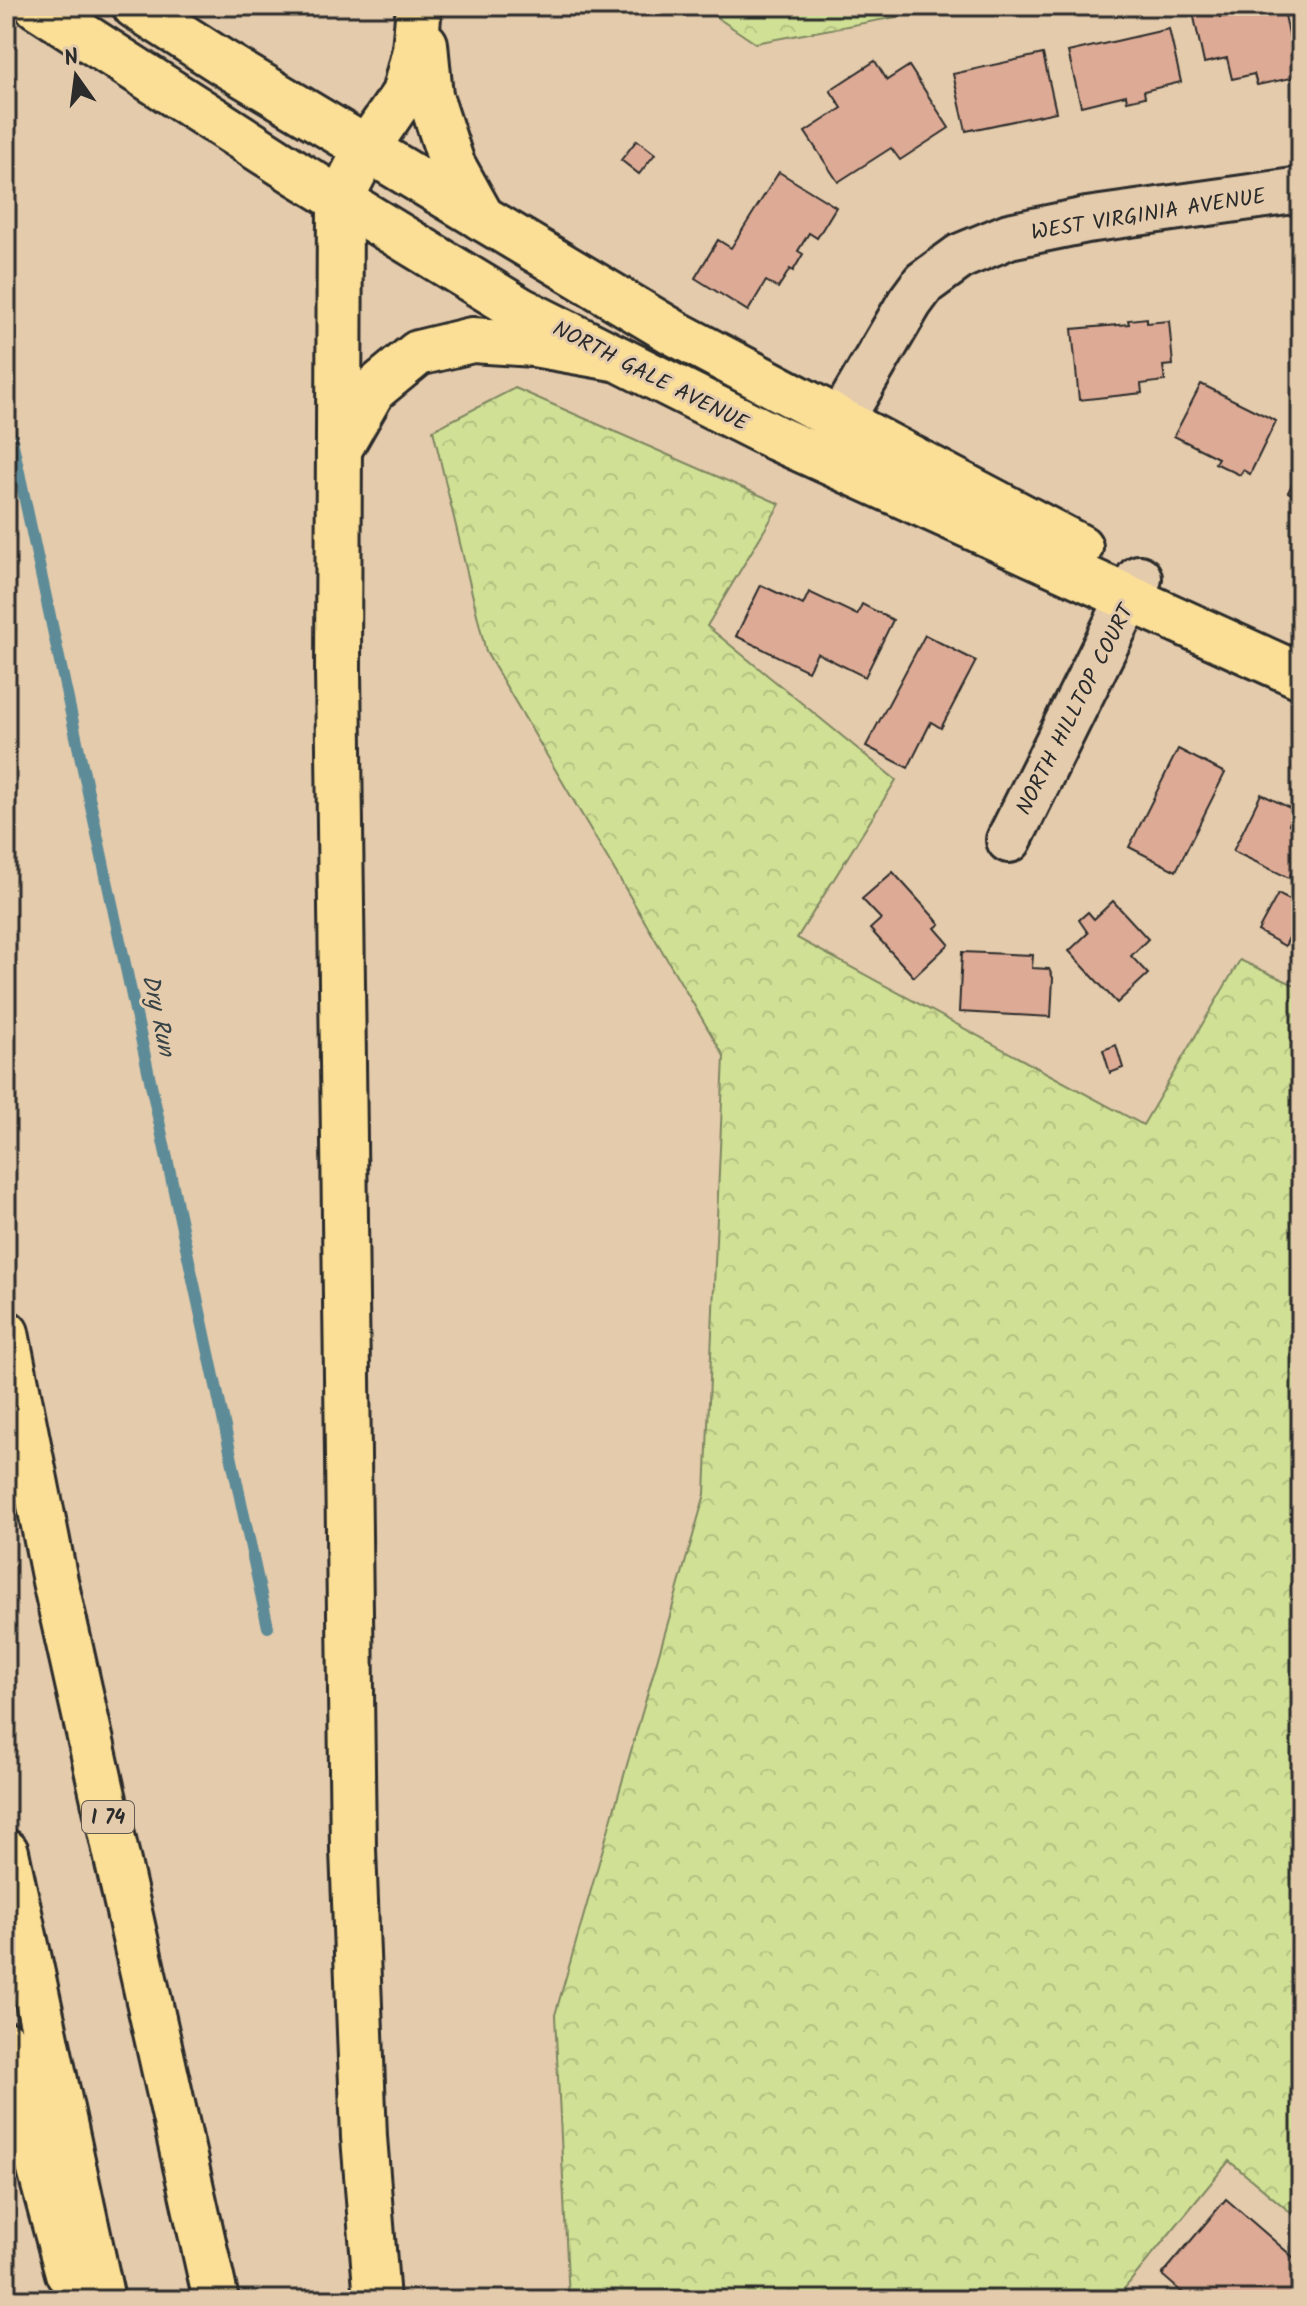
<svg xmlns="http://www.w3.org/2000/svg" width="1307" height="2306" font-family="Kalam,sans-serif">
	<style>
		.forest { fill: url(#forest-crowns); stroke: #7e8660; stroke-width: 2 }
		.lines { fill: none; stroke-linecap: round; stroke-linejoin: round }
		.stream { stroke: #5d8b97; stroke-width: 12 }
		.building { fill: #ddab95; stroke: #2b2b2b; stroke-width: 2 }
		.minor-casing { stroke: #2b2b2b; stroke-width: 50 }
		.major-casing { stroke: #2b2b2b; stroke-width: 50 }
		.highway-casing { stroke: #2b2b2b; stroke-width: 50 }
		.minor { stroke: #e4cbac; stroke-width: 44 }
		.major { stroke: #fbdf96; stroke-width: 44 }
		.highway { stroke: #fbdf96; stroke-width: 44 }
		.labels { text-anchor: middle; stroke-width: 6; stroke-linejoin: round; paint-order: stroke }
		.shield { fill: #e4cbac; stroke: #625b52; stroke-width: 2 }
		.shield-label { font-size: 20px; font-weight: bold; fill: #2b2b2b }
		.street-label { font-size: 22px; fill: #2b2b2b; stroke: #e4cbac }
		.water-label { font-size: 24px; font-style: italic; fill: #384346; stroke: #e4cbac }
	</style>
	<defs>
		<pattern id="forest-crowns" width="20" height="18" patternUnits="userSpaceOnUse" patternTransform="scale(2)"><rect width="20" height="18" fill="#d0e195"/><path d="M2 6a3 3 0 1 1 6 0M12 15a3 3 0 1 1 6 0" fill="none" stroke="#b3c181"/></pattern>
	</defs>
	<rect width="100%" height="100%" fill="#e4cbac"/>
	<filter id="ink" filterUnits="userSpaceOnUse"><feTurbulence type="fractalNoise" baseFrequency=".0125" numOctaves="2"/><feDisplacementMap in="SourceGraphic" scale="16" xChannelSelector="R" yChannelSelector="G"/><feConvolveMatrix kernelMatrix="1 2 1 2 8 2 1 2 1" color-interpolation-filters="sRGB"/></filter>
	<g filter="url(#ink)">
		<g class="forest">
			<polygon points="700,6 956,6 755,43"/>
			<polygon points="515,388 780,504 707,626 896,780 797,938 1143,1125 1240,960 1301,988 1301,2221 1229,2161 1115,2300 569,2300 555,2015 705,1494 724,1056 486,652 433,430"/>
		</g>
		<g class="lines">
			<polyline class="stream" points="6,412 268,1627"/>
		</g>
		<g class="building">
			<polygon points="1202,6 1219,6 1221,17 1283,6 1294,57 1299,56 1301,76 1257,85 1254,74 1232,79 1227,58 1204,63 1192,8"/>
			<polygon points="1169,29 1181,82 1144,91 1145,97 1127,101 1126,95 1081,106 1068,52"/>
			<polygon points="1043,54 1056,112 966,131 953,74"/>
			<polygon points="875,61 887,80 909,66 949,128 900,160 891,148 838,182 805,132 842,108 830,90"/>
			<polygon points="637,140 655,154 639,174 621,160"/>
			<polygon points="779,172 836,207 817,238 809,233 798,251 803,254 793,271 790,269 778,288 766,281 748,311 695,278 718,240 731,248"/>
			<polygon points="1147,318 1147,323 1169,321 1173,365 1163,366 1165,381 1141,384 1142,393 1079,400 1072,329 1129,324 1128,320"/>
			<polygon points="1201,384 1276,421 1250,474 1243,470 1240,475 1215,463 1218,458 1174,436"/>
			<polygon points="1301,468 1301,499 1288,492"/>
			<polygon points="761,585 803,605 809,592 857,615 862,604 893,620 865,677 817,653 808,671 736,636"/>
			<polygon points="925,635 976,661 941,728 931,722 908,768 866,746"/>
			<polygon points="1178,749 1225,773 1176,871 1129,847"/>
			<polygon points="1261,794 1296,811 1289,824 1301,830 1301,854 1289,878 1233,851"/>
			<polygon points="893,872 940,924 935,928 949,944 914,977 870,929 881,919 862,899"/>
			<polygon points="1278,894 1301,906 1301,913 1285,946 1258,931"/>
			<polygon points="1113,901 1148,939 1131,956 1148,974 1117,1003 1069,951 1088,933 1079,920 1088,912 1094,919"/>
			<polygon points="962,952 1033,955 1032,968 1049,969 1053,978 1051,1017 959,1012"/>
			<polygon points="1116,1045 1123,1068 1110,1073 1103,1050"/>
			<polygon points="1226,2199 1301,2264 1301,2300 1179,2300 1184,2294 1162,2275"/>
		</g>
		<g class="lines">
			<g class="minor-casing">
				<g id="minor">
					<polyline points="823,455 841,420 910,302 924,283 961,256 1009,236 1087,220 1301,190"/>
					<polyline points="1009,840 1139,578"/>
				</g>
			</g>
			<g class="major-casing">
				<g id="major">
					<polyline points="37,6 298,174 521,310 776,438 1301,676"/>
					<polyline points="135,6 222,62 673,332 1080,547"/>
				</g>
			</g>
			<g class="highway-casing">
				<g id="highway">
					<polyline points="425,44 430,96 452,164 482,218"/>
					<polyline points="341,446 373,390 418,353 472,340 534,344 614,358"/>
					<polyline points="6,1333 55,1581 216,2300"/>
					<polyline points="6,1852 102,2300"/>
					<polyline points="6,2044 68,2273"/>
					<polyline points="377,2300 364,2137 353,1849 338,669 340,200 367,148 404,94 415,50 419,6"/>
				</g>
			</g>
			<use href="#minor" class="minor"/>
			<use href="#major" class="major"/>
			<use href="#highway" class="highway"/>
		</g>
	</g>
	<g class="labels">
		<rect class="shield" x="82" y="1801" width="52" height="32" rx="6"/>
		<g class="shield-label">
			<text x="108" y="1824">I 74</text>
		</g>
		<g class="street-label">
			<text transform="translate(1148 213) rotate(-9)" y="8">WEST VIRGINIA AVENUE</text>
			<text transform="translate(651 375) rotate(27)" y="8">NORTH GALE AVENUE</text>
			<text transform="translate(1074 709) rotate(-63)" y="8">NORTH HILLTOP COURT</text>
		</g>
		<g class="water-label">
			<text transform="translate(159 1015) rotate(78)" y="8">Dry Run</text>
		</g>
	</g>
	<rect width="1307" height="2306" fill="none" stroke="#e4cbac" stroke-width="32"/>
	<rect x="16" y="16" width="1275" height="2274" fill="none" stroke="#2b2b2b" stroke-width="3" filter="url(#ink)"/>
	<g transform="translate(76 76) rotate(346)" stroke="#e4cbac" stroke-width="6" paint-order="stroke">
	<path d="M0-6L14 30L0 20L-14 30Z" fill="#2b2b2b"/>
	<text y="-12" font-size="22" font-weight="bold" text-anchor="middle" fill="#2b2b2b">N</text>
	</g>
</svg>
